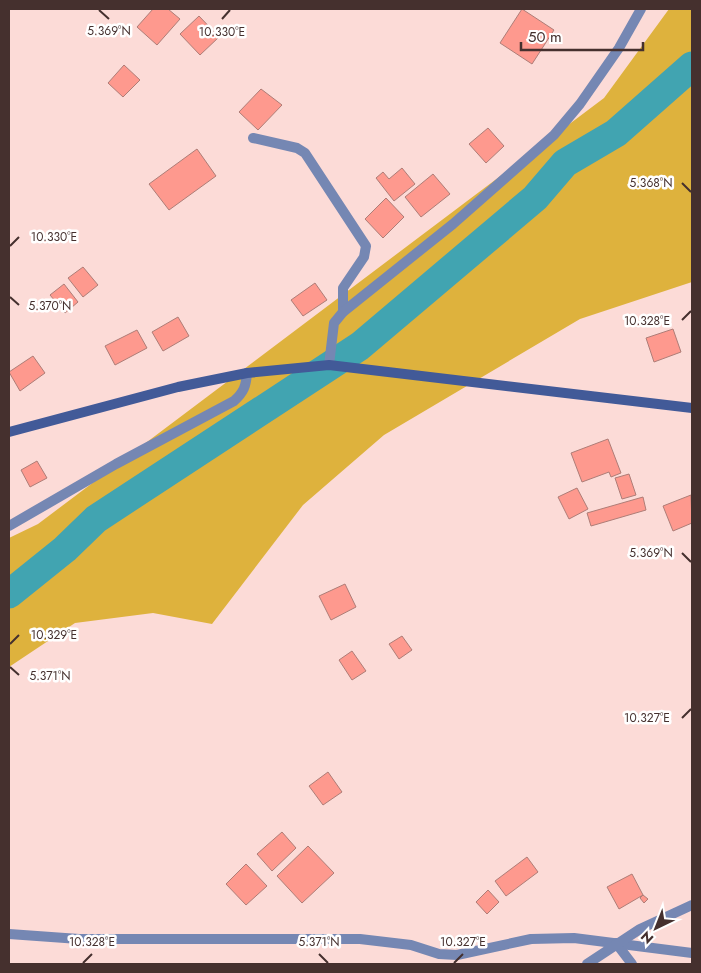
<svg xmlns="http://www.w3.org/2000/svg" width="701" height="973" font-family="Jost,sans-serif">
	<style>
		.green { fill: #deb23d }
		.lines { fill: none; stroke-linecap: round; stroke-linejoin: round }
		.river { stroke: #41a4b1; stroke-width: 29 }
		.building { fill: #fe998e; stroke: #ae7d77 }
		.minor { stroke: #7587b3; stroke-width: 10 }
		.tertiary { stroke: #7587b3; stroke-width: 10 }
		.secondary { stroke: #425a98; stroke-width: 10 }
		.ticks { fill: none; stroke: #45302e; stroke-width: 2 }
		.ticks-label { font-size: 12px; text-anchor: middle; fill: #45302e; stroke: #fff; stroke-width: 5; stroke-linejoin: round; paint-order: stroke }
	</style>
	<rect width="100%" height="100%" fill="#fcdbd7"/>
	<polygon class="green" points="669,9 692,9 692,282 580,319 384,435 303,505 212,624 153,613 75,623 9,667 9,538 38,524 604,98"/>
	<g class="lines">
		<polyline class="river" points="9,594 65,549 96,519 360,346 535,198 565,163 616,133 692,66"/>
	</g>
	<g class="building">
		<polygon points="153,9 168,9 180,19 157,45 137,27"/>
		<polygon points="522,9 554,30 532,64 500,43"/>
		<polygon points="199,16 219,37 200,55 180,34"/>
		<polygon points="124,65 140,80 123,97 108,83"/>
		<polygon points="261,89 282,105 258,130 239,112"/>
		<polygon points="488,128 504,146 486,163 469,144"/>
		<polygon points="197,149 216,176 169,210 149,184"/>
		<polygon points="402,168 415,184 394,201 376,178 383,172 389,179"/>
		<polygon points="433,174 450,194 421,217 405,197"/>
		<polygon points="386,198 404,217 383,238 365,219"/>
		<polygon points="83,267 98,285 83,297 68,278"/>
		<polygon points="315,283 327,300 303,316 291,300"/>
		<polygon points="64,284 78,302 65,313 50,295"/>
		<polygon points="178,317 189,336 163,351 152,332"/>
		<polygon points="673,329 681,352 654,362 646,338"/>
		<polygon points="137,330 147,348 115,365 105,346"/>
		<polygon points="33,356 45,373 20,391 9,372"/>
		<polygon points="608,439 621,473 611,477 609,472 582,482 571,453"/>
		<polygon points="37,461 47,478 30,487 21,470"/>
		<polygon points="629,474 636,495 622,499 615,478"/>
		<polygon points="577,488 588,509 569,519 558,497"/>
		<polygon points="691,495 692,523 673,531 663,506"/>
		<polygon points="643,497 646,510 591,526 587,513"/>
		<polygon points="345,584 356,607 331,620 319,596"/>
		<polygon points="402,636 412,650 399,659 389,644"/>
		<polygon points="352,651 366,671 352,680 339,660"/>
		<polygon points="328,772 342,792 323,805 309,786"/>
		<polygon points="282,832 296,848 272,871 257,854"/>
		<polygon points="308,846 334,873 302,903 277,876"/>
		<polygon points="527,857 538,872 506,896 495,881"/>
		<polygon points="246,864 267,886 246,905 226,884"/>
		<polygon points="632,874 643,895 619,909 607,887"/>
		<polygon points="488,890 499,902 487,914 476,902"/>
		<polygon points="643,895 648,899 644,903 640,898"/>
	</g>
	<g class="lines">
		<g class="minor">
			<polyline points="253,138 297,148 305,153 366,246 364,257 343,288 343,312"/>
			<path d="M 9,526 L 116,464 L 234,401 C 244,392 246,386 247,373"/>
			<polyline points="9,934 79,939 360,939 411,945 439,954 457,955 531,939 574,938 692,953"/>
			<polyline points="616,943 632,964"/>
			<polyline points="587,964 640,929 692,905"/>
		</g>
		<polyline class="tertiary" points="329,365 334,323 343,312 453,224 554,135 580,104 619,48 641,9"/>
		<polyline class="secondary" points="9,432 178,387 247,373 329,365 692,408"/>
	</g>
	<path class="ticks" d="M 99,10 L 109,19M 222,19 L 230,10M 682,183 L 691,192M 10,246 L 19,237M 10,297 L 19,305M 682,320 L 691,311M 682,553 L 691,562M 10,644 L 19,635M 10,667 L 19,675M 682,718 L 691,709M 319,954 L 328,963M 83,963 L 92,954M 454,963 L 463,954"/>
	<g class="ticks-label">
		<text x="109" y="35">5.369°N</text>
		<text x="222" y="36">10.330°E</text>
		<text x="651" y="187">5.368°N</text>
		<text x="54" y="241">10.330°E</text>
		<text x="50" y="310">5.370°N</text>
		<text x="647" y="325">10.328°E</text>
		<text x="651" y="557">5.369°N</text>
		<text x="54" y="639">10.329°E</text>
		<text x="50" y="680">5.371°N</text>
		<text x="647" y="722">10.327°E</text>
		<text x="92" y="946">10.328°E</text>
		<text x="463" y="946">10.327°E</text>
		<text x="319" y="946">5.371°N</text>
	</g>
	<rect width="701" height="973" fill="none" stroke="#45302e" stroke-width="20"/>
	<g transform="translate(656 928) rotate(223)" stroke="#ffffff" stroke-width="4" paint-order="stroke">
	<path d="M0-4L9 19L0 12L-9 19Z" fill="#45302e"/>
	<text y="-8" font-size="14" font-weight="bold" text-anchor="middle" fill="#45302e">N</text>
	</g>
	<path d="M521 42v8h122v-8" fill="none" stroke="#45302e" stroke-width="2.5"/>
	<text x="528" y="42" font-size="15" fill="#45302e" stroke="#ffffff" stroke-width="4" paint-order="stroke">50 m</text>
</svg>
